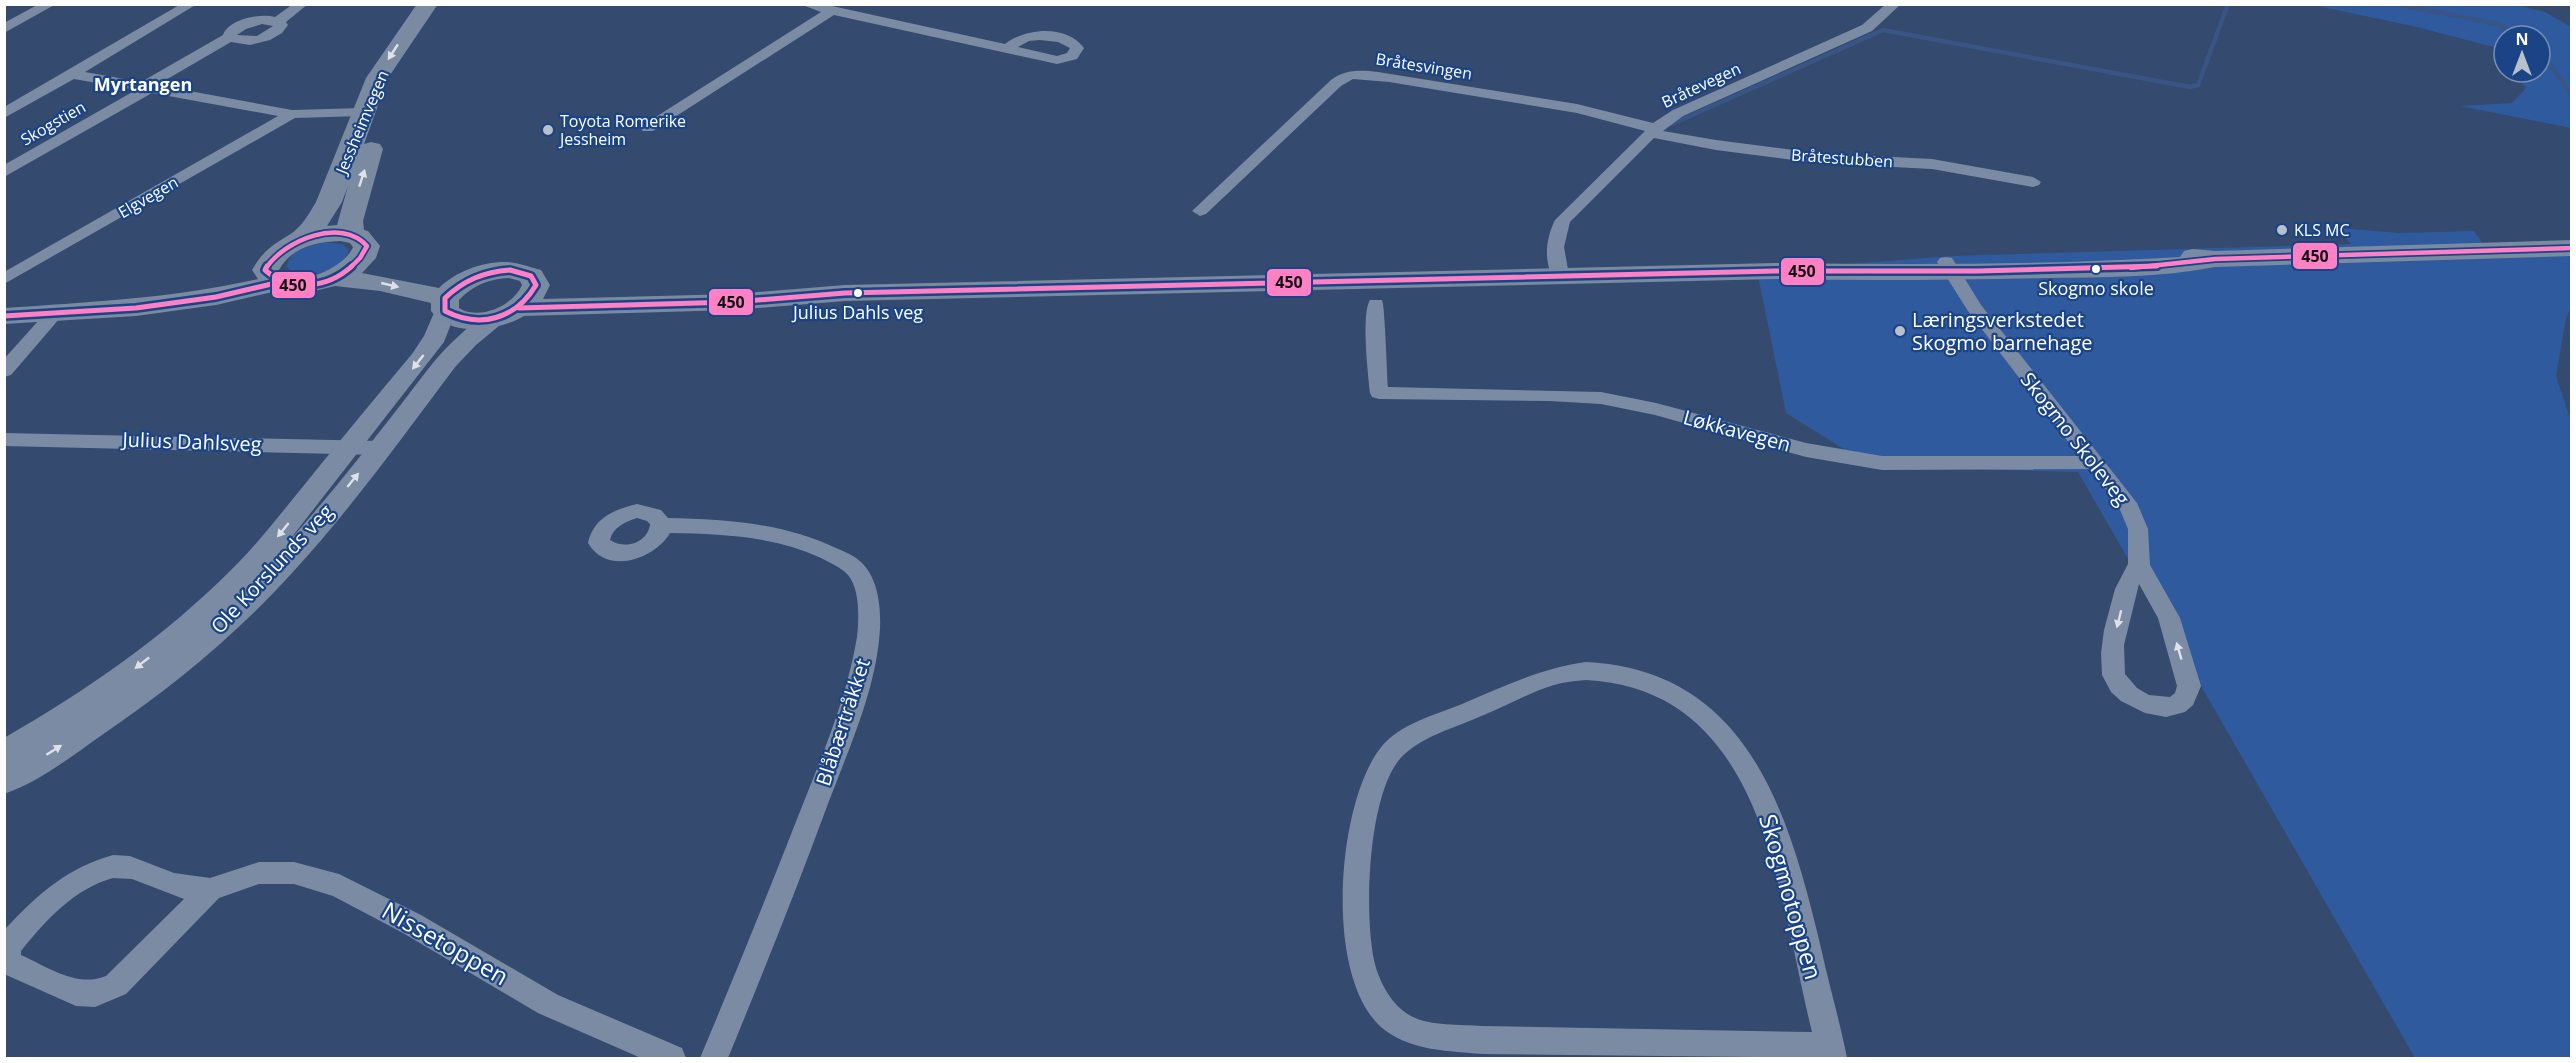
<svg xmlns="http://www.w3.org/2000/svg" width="2576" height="1063" font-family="'Open Sans',sans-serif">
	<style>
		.green { fill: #305a9e }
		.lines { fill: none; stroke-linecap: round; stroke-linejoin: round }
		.stream { stroke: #385585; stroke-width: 4.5 }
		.minor { fill: #7b8ba4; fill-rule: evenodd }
		.tertiary { fill: #7b8ba4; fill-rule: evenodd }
		.primary { fill: #7a8aa1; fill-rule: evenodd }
		.bus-1-far1-casing { stroke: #1b4487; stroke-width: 8 }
		.bus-1-casing { stroke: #1b4487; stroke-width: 10 }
		.bus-1-far1 { stroke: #ff80c5; stroke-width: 4.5 }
		.bus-1 { stroke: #ff80c5; stroke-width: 5 }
		.oneway { fill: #dee2e8 }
		.poi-dot { fill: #b8c0cc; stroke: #1b4487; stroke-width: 2 }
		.bus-dot { fill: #fff; stroke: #1b4487; stroke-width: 2 }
		.labels { text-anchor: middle; stroke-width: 4.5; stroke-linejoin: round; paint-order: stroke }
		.far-street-label { font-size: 16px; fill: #fff; stroke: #1b4487 }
		.far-poi-label { font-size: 16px; fill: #fff; stroke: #1b4487; text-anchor: start }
		.far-neighbourhood-label { font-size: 18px; font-weight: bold; fill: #fff; stroke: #1b4487 }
		.bus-label { font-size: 18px; fill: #fff; stroke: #1b4487 }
		.poi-label { font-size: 20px; fill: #fff; stroke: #1b4487; text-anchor: start }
		.street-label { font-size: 20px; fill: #fff; stroke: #1b4487 }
		.near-street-label { font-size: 24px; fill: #fff; stroke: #1b4487 }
		.line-badge { stroke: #1b4487; stroke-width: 2 }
		.pale-badge-label { font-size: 16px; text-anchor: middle; font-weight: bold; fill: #111 }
	</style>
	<rect width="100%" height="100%" fill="#344a6e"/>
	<g class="green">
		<polygon points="2517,5 2545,12 2571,27 2571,128 2460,106 2512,103 2526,88 2513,72 2540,72 2540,36 2504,36 2504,61 2493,47 2417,27 2318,6 2245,5"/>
		<polygon points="2337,228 2400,233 2474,231 2486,248 2571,246 2571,307 2566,319 2556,376 2572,424 2571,1058 2415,1058 2078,472 1871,466 1786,413 1757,271 1953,256 2351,244"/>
		<path d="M 325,242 L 342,244 L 349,250 C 344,271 302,283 287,267 C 287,250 312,245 325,242 Z"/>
	</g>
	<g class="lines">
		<g class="stream">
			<polyline points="2396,4 2497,24 2521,36"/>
			<polyline points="2540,51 2572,95"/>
			<polyline points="1672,124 1883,30 2190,87 2198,85 2228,4"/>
		</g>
		<g class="minor">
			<polygon points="39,4 56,4 4,33 4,23"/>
			<path d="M 181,4 L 197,4 L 85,72 L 141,82 L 223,35 C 229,19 260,13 275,17 L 293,4 L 308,4 L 286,22 L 288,25 L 282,33 L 270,40 L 250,45 L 231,42 L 157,85 L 292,110 L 362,108 L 369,112 L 362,116 L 295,118 L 4,284 L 4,272 L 278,116 L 152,93 L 4,177 L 4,165 L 136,90 L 74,79 L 4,118 L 4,107 ZM 262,24 L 273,26 L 257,36 L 237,35 L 246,29 Z"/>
			<path d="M 800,4 L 823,4 L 1005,44 C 1026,28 1066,24 1084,48 L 1077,59 L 1057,64 L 834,15 L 653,131 L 643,131 L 640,128 L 643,125 L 821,12 ZM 1040,40 L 1058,42 L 1070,48 L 1067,53 L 1057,56 L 1018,47 L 1029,41 Z"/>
			<path d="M 1886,4 L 1901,4 L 1872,31 L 1683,116 L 1663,131 L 1716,140 L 1817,153 L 1932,159 L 2033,177 L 2041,182 L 2039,185 L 2033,187 L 1932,169 L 1817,163 L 1716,150 L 1654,138 L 1570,222 L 1564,247 L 1569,275 L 1566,279 L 1554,279 C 1543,261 1546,238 1555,220 L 1645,131 L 1577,113 L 1389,82 L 1353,79 L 1341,86 L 1206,214 L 1200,216 L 1192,211 L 1331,80 C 1345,69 1361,70 1378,72 L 1577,104 L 1653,123 L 1673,110 L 1862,25 Z"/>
			<path d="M 1946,257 L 1952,258 L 1981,305 L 2137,503 L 2148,529 L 2150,565 L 2180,618 L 2201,686 L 2193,705 L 2185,712 L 2166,717 L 2145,713 L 2121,701 L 2111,692 L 2102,675 L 2101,653 L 2104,630 L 2115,589 L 2128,564 L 2128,529 L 2118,505 L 2090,469 L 1882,470 L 1806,457 L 1655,415 L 1601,404 L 1549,401 L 1379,399 L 1372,397 L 1370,393 C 1368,374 1361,314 1370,300 L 1382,300 C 1385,305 1387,375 1388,387 L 1601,392 L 1656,403 L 1806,443 L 1882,456 L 2079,456 L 1968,311 L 1937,262 L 1940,258 ZM 2139,584 L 2158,618 L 2177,686 L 2175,693 L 2170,697 L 2149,695 L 2137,688 L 2125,674 L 2124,645 Z"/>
			<polygon points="54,309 60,310 63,314 60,318 11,375 4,377 4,359 48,310"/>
			<polygon points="4,433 379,441 386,443 389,448 386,453 379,455 4,446"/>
			<path d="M 637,504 L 661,510 L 668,518 C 726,519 783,523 836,548 C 845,552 856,556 863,564 C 878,580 881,607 880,628 C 877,687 850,746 829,801 C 797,888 763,973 728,1058 L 700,1058 C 734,977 767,896 799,814 C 822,756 847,698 857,637 C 859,619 860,589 848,575 C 841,567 830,563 821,558 C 774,536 722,534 670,533 C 655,559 607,576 588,543 C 594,517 614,510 637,504 ZM 637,518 L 647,521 L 650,524 C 648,543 625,550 610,540 C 613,527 625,522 637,518 Z"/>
			<path d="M 1586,662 C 1749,670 1789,814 1821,948 C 1829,985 1840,1022 1847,1058 L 1482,1054 C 1450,1051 1413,1051 1386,1031 C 1322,985 1336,801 1382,746 C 1402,723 1435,715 1462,704 C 1503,687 1541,668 1586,662 ZM 1586,680 C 1766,689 1778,897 1812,1032 L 1482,1026 C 1459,1024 1426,1027 1406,1013 C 1390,1002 1378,979 1374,960 C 1364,913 1368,798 1399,760 C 1419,737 1452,729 1479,717 C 1504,707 1528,693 1554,685 C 1564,682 1575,681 1586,680 Z"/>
			<path d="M 113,855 L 130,856 L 174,873 L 210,878 L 259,862 L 294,862 L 339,874 L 421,915 L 558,995 L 682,1048 L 686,1058 L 641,1058 L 538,1013 L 403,933 L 333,896 L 294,884 L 259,884 L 219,898 L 126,994 L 95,1007 L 76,1006 L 4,974 L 4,930 L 8,926 C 39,893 69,867 113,855 ZM 113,878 L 132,879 L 184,899 L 106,976 C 77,988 48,967 21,955 L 21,951 C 45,921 75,888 113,878 Z"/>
		</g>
		<path class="tertiary" d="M 445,304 L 453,306 L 456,311 L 444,342 L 288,542 C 327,499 363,453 399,407 C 418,383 437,354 461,334 C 474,323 490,307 508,311 L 511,316 L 476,345 L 456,366 C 403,436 352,508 292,573 C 236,635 171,688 102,735 C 72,756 39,782 4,794 L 4,738 C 86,691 164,637 231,570 C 258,544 281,513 305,484 C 340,440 376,397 412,354 L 424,336 L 437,306 Z"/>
		<path class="primary" d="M 417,4 L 438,4 L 388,78 L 364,144 L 371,142 L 380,144 L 383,149 L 363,221 L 364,230 L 368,231 L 380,246 L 376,258 L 362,273 L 439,288 C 456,271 484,261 508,262 C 519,263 530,267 541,270 L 550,285 L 543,299 L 734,294 L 845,285 L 1775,263 C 1910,265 2045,265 2180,257 L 2184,251 L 2193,249 L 2215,251 L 2572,240 L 2572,256 L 2215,267 C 2160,278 2102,277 2046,278 C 1955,280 1865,281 1775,279 L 845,301 L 734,310 L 524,316 C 499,331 450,338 431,311 L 431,303 L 380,291 L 335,286 L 302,294 L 277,291 L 216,305 L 136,316 L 4,324 L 4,308 C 90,302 174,298 258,279 L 252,270 C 262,252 272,245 289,235 C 301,228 309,214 316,202 L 366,78 ZM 348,186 L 337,225 L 327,226 L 342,202 ZM 340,241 L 350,243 L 353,247 C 345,268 295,290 279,270 C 291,247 317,242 340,241 ZM 509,278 L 520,281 L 522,285 C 513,306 479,321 459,308 L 459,300 C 473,285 489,279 509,278 Z"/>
		<g class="bus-1-far1-casing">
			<g id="bus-1-far1">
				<path d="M 266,268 C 285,240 341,217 367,246 L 360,258 L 350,268"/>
				<polyline points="2131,268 2215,259 2572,248"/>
			</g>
		</g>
		<g class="bus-1-casing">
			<g id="bus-1">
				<path d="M 267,266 L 265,270 C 290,292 327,289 352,266"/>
				<path d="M 510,270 L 531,276 L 536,285 C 516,319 480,329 445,311 L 445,298 C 464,280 484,272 510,270 Z"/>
				<polyline points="519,308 734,302 845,293 1775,271 1978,271 2157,266"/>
				<polyline points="4,316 136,308 216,297 276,283"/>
			</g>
		</g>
		<use href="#bus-1-far1" class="bus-1-far1"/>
		<use href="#bus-1" class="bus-1"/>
	</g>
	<defs><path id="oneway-solid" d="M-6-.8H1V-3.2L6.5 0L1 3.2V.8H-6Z" transform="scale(1.5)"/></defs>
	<g class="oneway">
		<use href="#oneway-solid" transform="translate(393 52) rotate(123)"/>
		<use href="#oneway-solid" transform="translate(362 178) rotate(-72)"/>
		<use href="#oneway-solid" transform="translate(390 285) rotate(13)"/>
		<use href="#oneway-solid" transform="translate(418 362) rotate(128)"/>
		<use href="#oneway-solid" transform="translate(353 480) rotate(-51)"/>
		<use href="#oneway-solid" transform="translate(283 530) rotate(129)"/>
		<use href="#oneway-solid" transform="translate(2119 619) rotate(104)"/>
		<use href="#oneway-solid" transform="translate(2179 651) rotate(-106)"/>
		<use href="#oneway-solid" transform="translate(142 663) rotate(142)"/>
		<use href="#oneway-solid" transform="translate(54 750) rotate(-32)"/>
	</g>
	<g class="poi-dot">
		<circle cx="548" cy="130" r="6"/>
		<circle cx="2282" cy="230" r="6"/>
		<circle cx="1900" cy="331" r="6"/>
	</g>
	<g class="bus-dot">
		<circle cx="2096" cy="269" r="5"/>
		<circle cx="858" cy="293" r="5"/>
	</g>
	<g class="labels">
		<g class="far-street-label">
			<text transform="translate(1424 66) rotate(9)" y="6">Bråtesvingen</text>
			<text transform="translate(1701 85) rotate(-25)" y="6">Bråtevegen</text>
			<text transform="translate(362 122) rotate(-67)" y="6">Jessheimvegen</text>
			<text transform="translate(53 123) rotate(-30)" y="6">Skogstien</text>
			<text transform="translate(1842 158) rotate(4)" y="6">Bråtestubben</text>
			<text transform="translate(148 197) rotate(-30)" y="6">Elgvegen</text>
		</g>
		<g class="far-poi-label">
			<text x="560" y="127">Toyota Romerike<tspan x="560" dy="18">Jessheim</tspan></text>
			<text x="2294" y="236">KLS MC</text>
		</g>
		<g class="far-neighbourhood-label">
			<text x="143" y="91">Myrtangen</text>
		</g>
		<g class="bus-label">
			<text x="2096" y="295">Skogmo skole</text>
			<text x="858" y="319">Julius Dahls veg</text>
		</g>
		<g class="poi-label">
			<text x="1912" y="327">Læringsverkstedet<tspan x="1912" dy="23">Skogmo barnehage</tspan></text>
		</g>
		<g class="street-label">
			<text transform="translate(1737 431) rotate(15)" y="7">Løkkavegen</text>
			<text transform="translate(2075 439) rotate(52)" y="7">Skogmo Skoleveg</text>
			<text transform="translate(192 442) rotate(2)" y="7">Julius Dahlsveg</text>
			<text transform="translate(272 569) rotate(-47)" y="7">Ole Korslunds veg</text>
			<text transform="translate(843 722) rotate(-72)" y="7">Blåbærtråkket</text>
		</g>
		<g class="near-street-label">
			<text transform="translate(1790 897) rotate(74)" y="8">Skogmotoppen</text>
			<text transform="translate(445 944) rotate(30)" y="8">Nissetoppen</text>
		</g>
	</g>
	<g class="line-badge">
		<rect x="2292" y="242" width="46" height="28" rx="6" fill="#ff80c5"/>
		<rect x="1780" y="257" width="45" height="29" rx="6" fill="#ff80c5"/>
		<rect x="1266" y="268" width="46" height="29" rx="6" fill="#ff80c5"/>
		<rect x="271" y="271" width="45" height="28" rx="6" fill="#ff80c5"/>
		<rect x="708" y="288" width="46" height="28" rx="6" fill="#ff80c5"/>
	</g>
	<g class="pale-badge-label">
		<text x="2315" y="262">450</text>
		<text x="1802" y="277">450</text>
		<text x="1289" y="288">450</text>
		<text x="293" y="291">450</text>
		<text x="731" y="308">450</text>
	</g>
	<rect width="2576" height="1063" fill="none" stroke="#ffffff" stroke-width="12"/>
	<g transform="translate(2522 54)"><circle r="28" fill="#1b4487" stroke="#768fb7" stroke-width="1.5"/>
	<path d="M0-4.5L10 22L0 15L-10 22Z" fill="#b8c0cc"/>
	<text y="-9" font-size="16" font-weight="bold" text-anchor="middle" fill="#ffffff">N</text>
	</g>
</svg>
